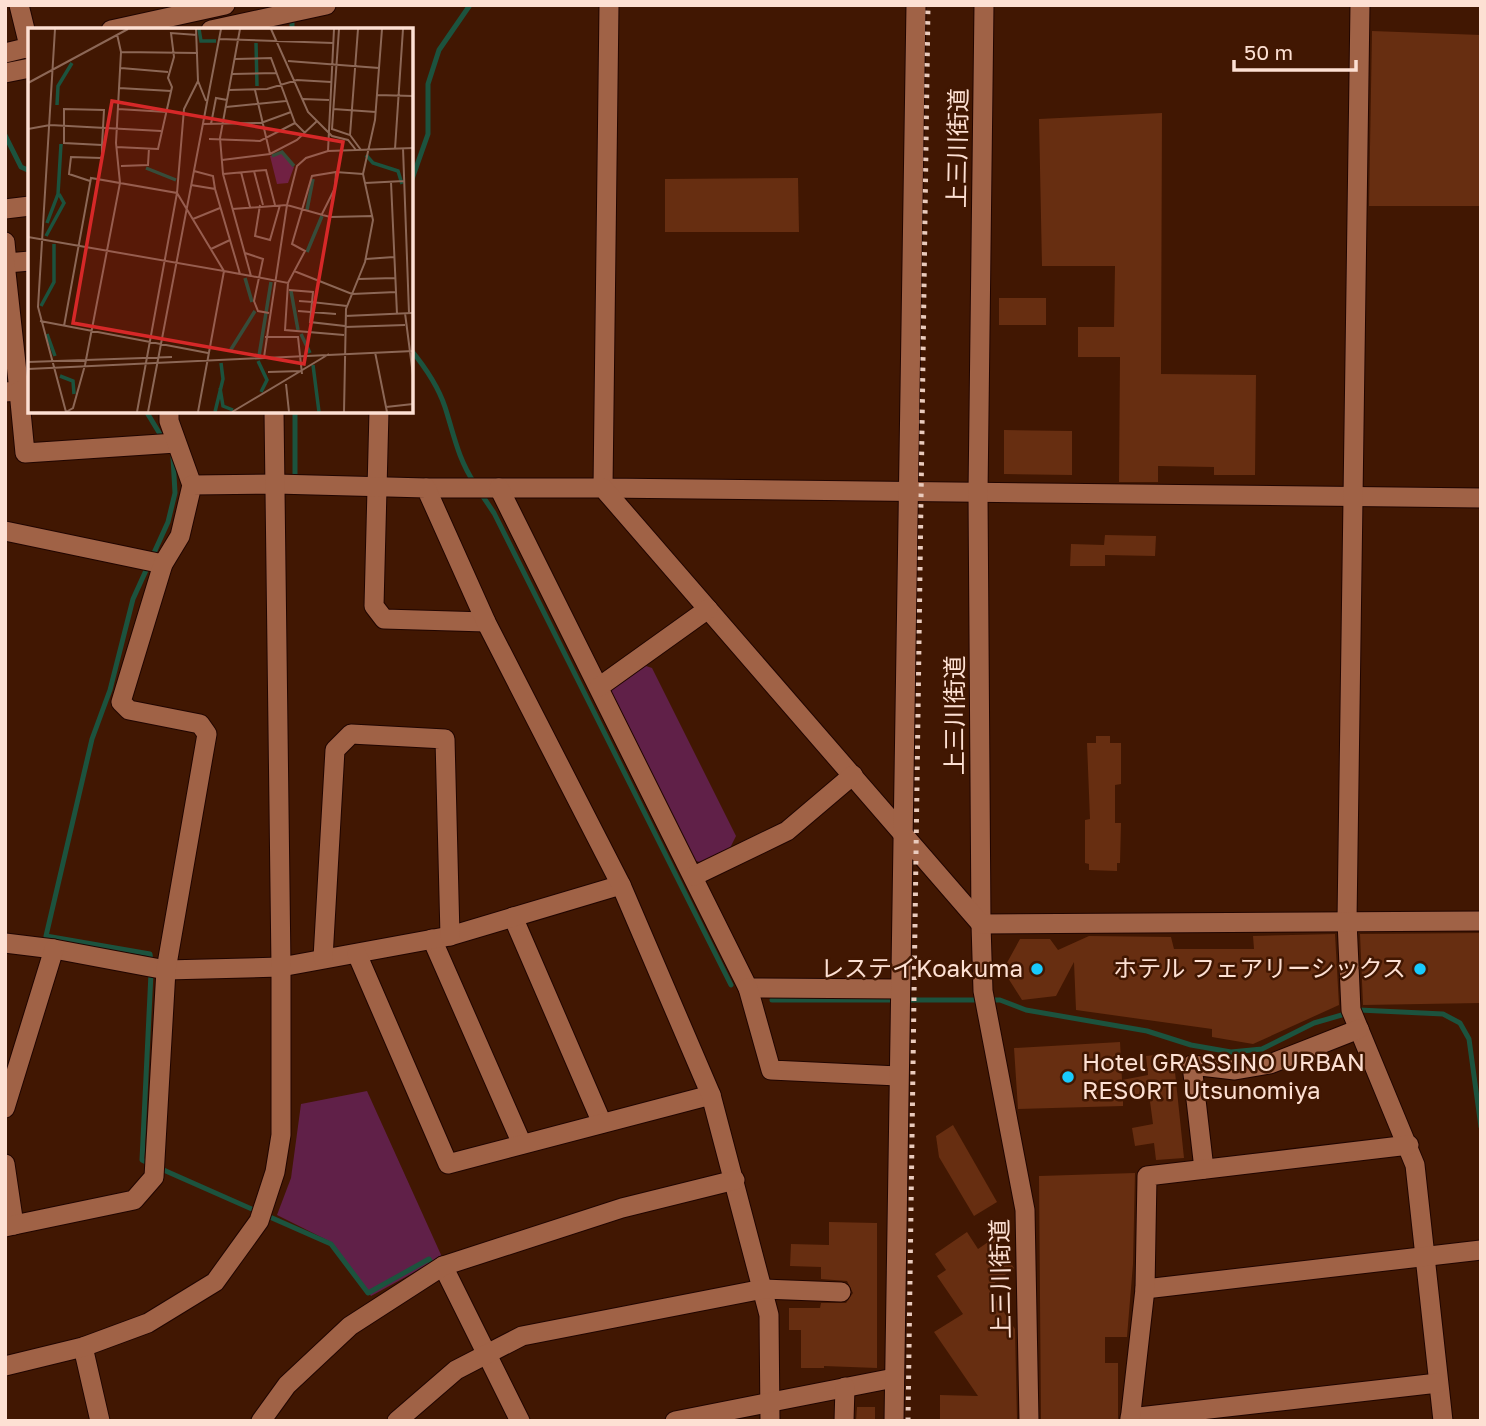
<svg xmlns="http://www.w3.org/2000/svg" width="1486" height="1426" font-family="'Golos Text','Noto Sans JP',sans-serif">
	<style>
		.green { fill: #602048 }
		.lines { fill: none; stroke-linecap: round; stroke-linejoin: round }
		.stream { stroke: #1c533e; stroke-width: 5 }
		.building { fill: #672e11 }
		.minor-casing { stroke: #200500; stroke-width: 21 }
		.tertiary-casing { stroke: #200500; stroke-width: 21 }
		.minor { stroke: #a06246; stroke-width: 19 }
		.tertiary { stroke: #a06246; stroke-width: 19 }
		.rail { stroke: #eacbbd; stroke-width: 5; stroke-dasharray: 3.5 7; stroke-linecap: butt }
		.poi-dot { fill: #19cafc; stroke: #411702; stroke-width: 2.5 }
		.labels { text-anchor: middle; stroke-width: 5; stroke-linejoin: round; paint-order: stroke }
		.street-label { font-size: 24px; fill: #fde0d3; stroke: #411702 }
		.poi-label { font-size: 24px; fill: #fde0d3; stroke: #411702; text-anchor: end }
		.inset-river { fill: none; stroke: #1c533e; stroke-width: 3.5 }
		.inset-road { fill: none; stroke: #8c6756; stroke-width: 2 }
		.view { fill: #d62828; fill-opacity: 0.15; stroke: #d62828; stroke-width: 3.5 }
		.inset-edge { fill: none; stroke: #fde0d3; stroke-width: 3.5 }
	</style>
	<rect width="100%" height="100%" fill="#411702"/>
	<g class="green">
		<polygon points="640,664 652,668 736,836 730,848 702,863 691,859 609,695 613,685"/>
		<polygon points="367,1091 442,1257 371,1296 329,1241 277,1215 291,1178 301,1104"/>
	</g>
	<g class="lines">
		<g class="stream">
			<polyline points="292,30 292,15"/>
			<polyline points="5,135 21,167 30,171"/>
			<polyline points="411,182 428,134 428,84 439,50 470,5"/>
			<path d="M 411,350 C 425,367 438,386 445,407 C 454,435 458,459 475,484"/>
			<polyline points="146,411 163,439"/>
			<polyline points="295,411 295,480"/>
			<polyline points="480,492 494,513 731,985"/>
			<polyline points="151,963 150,954 46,936 92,739 110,690 133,599 168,522 175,493 173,457"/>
			<polyline points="772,1000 1000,1000 1026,1010 1147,1031 1191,1045 1231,1052 1262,1049 1314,1023 1359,1010 1443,1014 1460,1023 1469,1039 1481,1127"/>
			<polyline points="150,1164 142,1160 151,973"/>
			<polyline points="159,1168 331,1244 368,1293 429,1259 434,1268"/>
		</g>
	</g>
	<g class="building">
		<polygon points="1372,31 1481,35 1481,206 1369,206"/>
		<polygon points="1162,113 1161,374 1256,375 1255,475 1214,475 1214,467 1158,466 1158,482 1119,482 1120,357 1078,357 1078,327 1114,327 1115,266 1042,266 1039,119"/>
		<polygon points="798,178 799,232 665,232 665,179"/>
		<rect x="999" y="298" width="47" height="27"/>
		<polygon points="1004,430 1072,431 1072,475 1004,474"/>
		<polygon points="1105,535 1156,536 1155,556 1105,555 1105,566 1070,566 1071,544 1104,545"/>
		<polygon points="1096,736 1110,736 1110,743 1121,743 1121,784 1115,785 1115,823 1121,823 1120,863 1117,863 1117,871 1089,870 1089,864 1085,863 1085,820 1090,819 1087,743 1096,743"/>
		<polygon points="1481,933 1481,1003 1363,1005 1360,934"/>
		<polygon points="1335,934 1339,1005 1253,1044 1212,1037 1212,1029 1076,1010 1074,962 1056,996 1022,1000 1003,970 1020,939 1050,939 1058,950 1089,936 1171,937 1174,949 1254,949 1253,936"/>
		<polygon points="1120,1042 1122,1080 1148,1075 1146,1056 1173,1053 1184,1158 1156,1160 1154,1143 1135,1146 1132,1128 1153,1124 1149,1094 1123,1094 1123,1106 1018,1109 1014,1048"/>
		<polygon points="953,1125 997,1202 974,1216 939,1157 936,1136"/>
		<polygon points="1135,1173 1133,1264 1127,1337 1105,1337 1105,1363 1118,1363 1118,1421 1041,1421 1039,1176"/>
		<polygon points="829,1222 877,1223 877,1368 824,1366 824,1368 801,1368 801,1330 789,1330 789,1308 820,1308 821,1303 846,1303 853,1293 847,1281 821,1279 821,1267 790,1266 791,1244 829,1245"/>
		<polygon points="967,1232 978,1249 994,1238 1014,1268 988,1288 1015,1329 1017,1420 940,1421 940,1395 978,1396 934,1332 963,1314 937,1276 946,1270 935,1254"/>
		<polygon points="857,1407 875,1407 875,1421 856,1421"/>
	</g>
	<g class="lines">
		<g class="minor-casing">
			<g id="minor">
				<polyline points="19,5 30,50"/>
				<polyline points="609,5 603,488 1481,498"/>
				<polyline points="984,5 978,494 981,924 983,991 1025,1210 1029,1421"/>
				<polyline points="1360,5 1347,921 1351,1010 1415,1165 1443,1421"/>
				<polyline points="5,209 30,206"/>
				<polyline points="5,242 7,263 30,261"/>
				<polyline points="5,263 19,391 5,392"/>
				<polyline points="30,391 19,391 25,453 176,443"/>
				<polyline points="169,411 169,421 192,485"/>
				<polyline points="379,411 374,606 384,619 486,622"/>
				<polyline points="426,488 603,488 981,924 1481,921"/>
				<polyline points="499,488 748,988 899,989"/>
				<polyline points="5,531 163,564"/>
				<polyline points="599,687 708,609"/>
				<polyline points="694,876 787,831 853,775"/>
				<polyline points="513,917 602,1123"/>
				<polyline points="432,939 522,1144"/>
				<polyline points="5,943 54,949 166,970 281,967 450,936 621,885"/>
				<polyline points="357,954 448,1164 711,1095"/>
				<polyline points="323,958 335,750 351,734 445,739 450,936"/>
				<polyline points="748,988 771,1070 898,1076"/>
				<polyline points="5,1108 54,949"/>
				<polyline points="5,1164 14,1225 5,1227"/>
				<polyline points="1204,1169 1192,1065 1235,1070 1270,1064 1359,1029"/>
				<polyline points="14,1225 134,1200 154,1177 166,970 207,734 200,724 129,710 121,702 163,564 180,536 192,485 276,484 426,488 486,622 621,885 711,1095 769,1315 770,1421"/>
				<polyline points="443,1266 520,1421"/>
				<polyline points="1145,1289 1481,1250"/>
				<polyline points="83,1347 100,1421"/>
				<polyline points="1130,1418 1438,1383"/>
				<polyline points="261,1421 287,1385 350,1326 443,1266 622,1208 735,1180"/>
				<polyline points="397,1421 456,1370 522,1336 763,1289 841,1292"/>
				<polyline points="675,1421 894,1378"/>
				<polyline points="844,1421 845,1387"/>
				<polyline points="894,1421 916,5"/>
				<polyline points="1130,1421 1145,1289 1147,1176 1409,1145"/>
			</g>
		</g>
		<g class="tertiary-casing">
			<g id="tertiary">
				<polyline points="111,30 225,5"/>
				<polyline points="211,30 326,5"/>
				<polyline points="5,53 30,47"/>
				<polyline points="5,73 30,68"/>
				<polyline points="5,1366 83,1347 148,1323 215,1282 259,1221 275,1172 281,1135 281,967 274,411"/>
			</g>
		</g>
		<use href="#minor" class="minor"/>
		<use href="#tertiary" class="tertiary"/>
		<polyline class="rail" points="908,1421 928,5"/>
	</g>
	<g class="poi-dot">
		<circle cx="1037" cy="969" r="7"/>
		<circle cx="1420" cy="969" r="7"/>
		<circle cx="1068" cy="1077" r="7"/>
	</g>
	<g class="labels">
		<g class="street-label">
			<text transform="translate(958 148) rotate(-89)" y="8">上三川街道</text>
			<text transform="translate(955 715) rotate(-90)" y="8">上三川街道</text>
			<text transform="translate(1001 1279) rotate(-91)" y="8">上三川街道</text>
		</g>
		<g class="poi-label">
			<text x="1023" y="977">レステイKoakuma</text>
			<text x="1406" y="977">ホテル フェアリーシックス</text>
			<text x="1082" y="1071" text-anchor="start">Hotel GRASSINO URBAN<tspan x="1082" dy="28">RESORT Utsunomiya</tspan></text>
		</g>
	</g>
	<g transform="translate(28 28)">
		<rect width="385" height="385" fill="#411702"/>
		<path d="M 254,124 L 266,139 L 260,155 L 249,156 L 242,128 Z" fill="#602048"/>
		<path class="inset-river" d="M 171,1 L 173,13 L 188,13M 228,15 L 229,58M 29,77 L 30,58 L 44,35M 338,127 L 345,135 L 370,143 L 374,156M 244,128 L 254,124 L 266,138M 118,140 L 148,152M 279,182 L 285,151M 19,195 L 30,166 L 33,116M 18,208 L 36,175 L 31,166M 279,224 L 294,188M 217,250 L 224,274M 263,263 L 270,302M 13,278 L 26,254 L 26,216M 19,306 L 27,328M 273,306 L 282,325M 202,323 L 227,283M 231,328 L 243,254M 230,333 L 239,352 L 233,364M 285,337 L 291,384M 32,348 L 45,353 L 46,366M 192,360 L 195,378 L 205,382M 187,384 L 195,351 L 193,335"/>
		<path class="inset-road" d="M 27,1 L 10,279 L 38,384M 212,1 L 192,110 L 195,146 L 223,248 L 260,255 L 277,223 L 264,216 L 284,148 L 308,144M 243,1 L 280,84 L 304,108 L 320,112 L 328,122M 311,1 L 304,101 L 322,107 L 333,122M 191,11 L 305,15M 93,24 L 170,25M 207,31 L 243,30 L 267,95 L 277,105M 260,33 L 351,40M 93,40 L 140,44M 204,46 L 248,45M 170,53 L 178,73M 0,55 L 100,1M 91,60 L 143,63M 201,62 L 239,61 L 269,52 L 303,54M 227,62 L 242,126M 349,67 L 385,68M 275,71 L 301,72M 198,79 L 258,73M 90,81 L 139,84M 305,81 L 348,84M 175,96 L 233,95 L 263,84M 183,96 L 188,70 L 199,72M 0,101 L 22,97 L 133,103M 322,107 L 330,1M 181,111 L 232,113 L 267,95M 88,119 L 130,121 L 144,59 L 140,50 L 146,29 L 143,5 L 169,7M 375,120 L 381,285M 367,121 L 375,1M 300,123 L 306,1M 194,132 L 242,126 L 269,112 L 289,93M 93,138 L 120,137 L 121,120M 166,143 L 185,148 L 187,161M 226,143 L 235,177M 213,144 L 222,179M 195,146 L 238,142 L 247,177M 62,153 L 41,146 L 43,129 L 73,130 L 74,128 L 74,117 L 75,100 L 76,82 L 36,81 L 36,115 L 74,117M 363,154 L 369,286M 337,155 L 376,153M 163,157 L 187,161 L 212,246M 232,177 L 227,208 L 242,212 L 252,177M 204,181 L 259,177 L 302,189 L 345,188M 294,186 L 307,160 L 308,144 L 335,146M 165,191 L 192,180M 0,209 L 196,243 L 170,384M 183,221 L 202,212M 217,225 L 235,231 L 226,273 L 230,283 L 241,285M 338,231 L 366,229M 266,243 L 324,266 L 368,264M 330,251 L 367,250M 260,255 L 257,302 L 316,307M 261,262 L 285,264 L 284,274 L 271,273M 270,283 L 308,286M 377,285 L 385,347M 317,288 L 384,285M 12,293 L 180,325M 36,298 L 63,150 L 149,165 L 196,243 L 223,248M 317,298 L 282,294 L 284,274 L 319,278M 317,299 L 377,297M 237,309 L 270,309 L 274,346M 347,324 L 359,384M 236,329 L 259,177 L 269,138 L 278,130 L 300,123 L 385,120M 0,334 L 144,329M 0,341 L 385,323M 240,344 L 274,343M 258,356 L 261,384M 358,379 L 385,376M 38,384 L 45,380 L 57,337 L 92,155 L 88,115 L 93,24 L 89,6M 109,384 L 149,165 L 156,81 L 170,53 L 168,1M 120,384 L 193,1M 204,384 L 301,326M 316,384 L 318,281 L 337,234 L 345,192 L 335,146 L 347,92 L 354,1"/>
		<path class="view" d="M 84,73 L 315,114 L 276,336 L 45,295 Z"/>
		<rect width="385" height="385" class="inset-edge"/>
	</g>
	<rect width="1486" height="1426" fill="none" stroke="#fde0d3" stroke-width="14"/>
	<path d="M1234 60v10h122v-10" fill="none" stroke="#fde0d3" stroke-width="3.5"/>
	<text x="1244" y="60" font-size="21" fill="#fde0d3" stroke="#411702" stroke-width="5" paint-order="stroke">50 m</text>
</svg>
